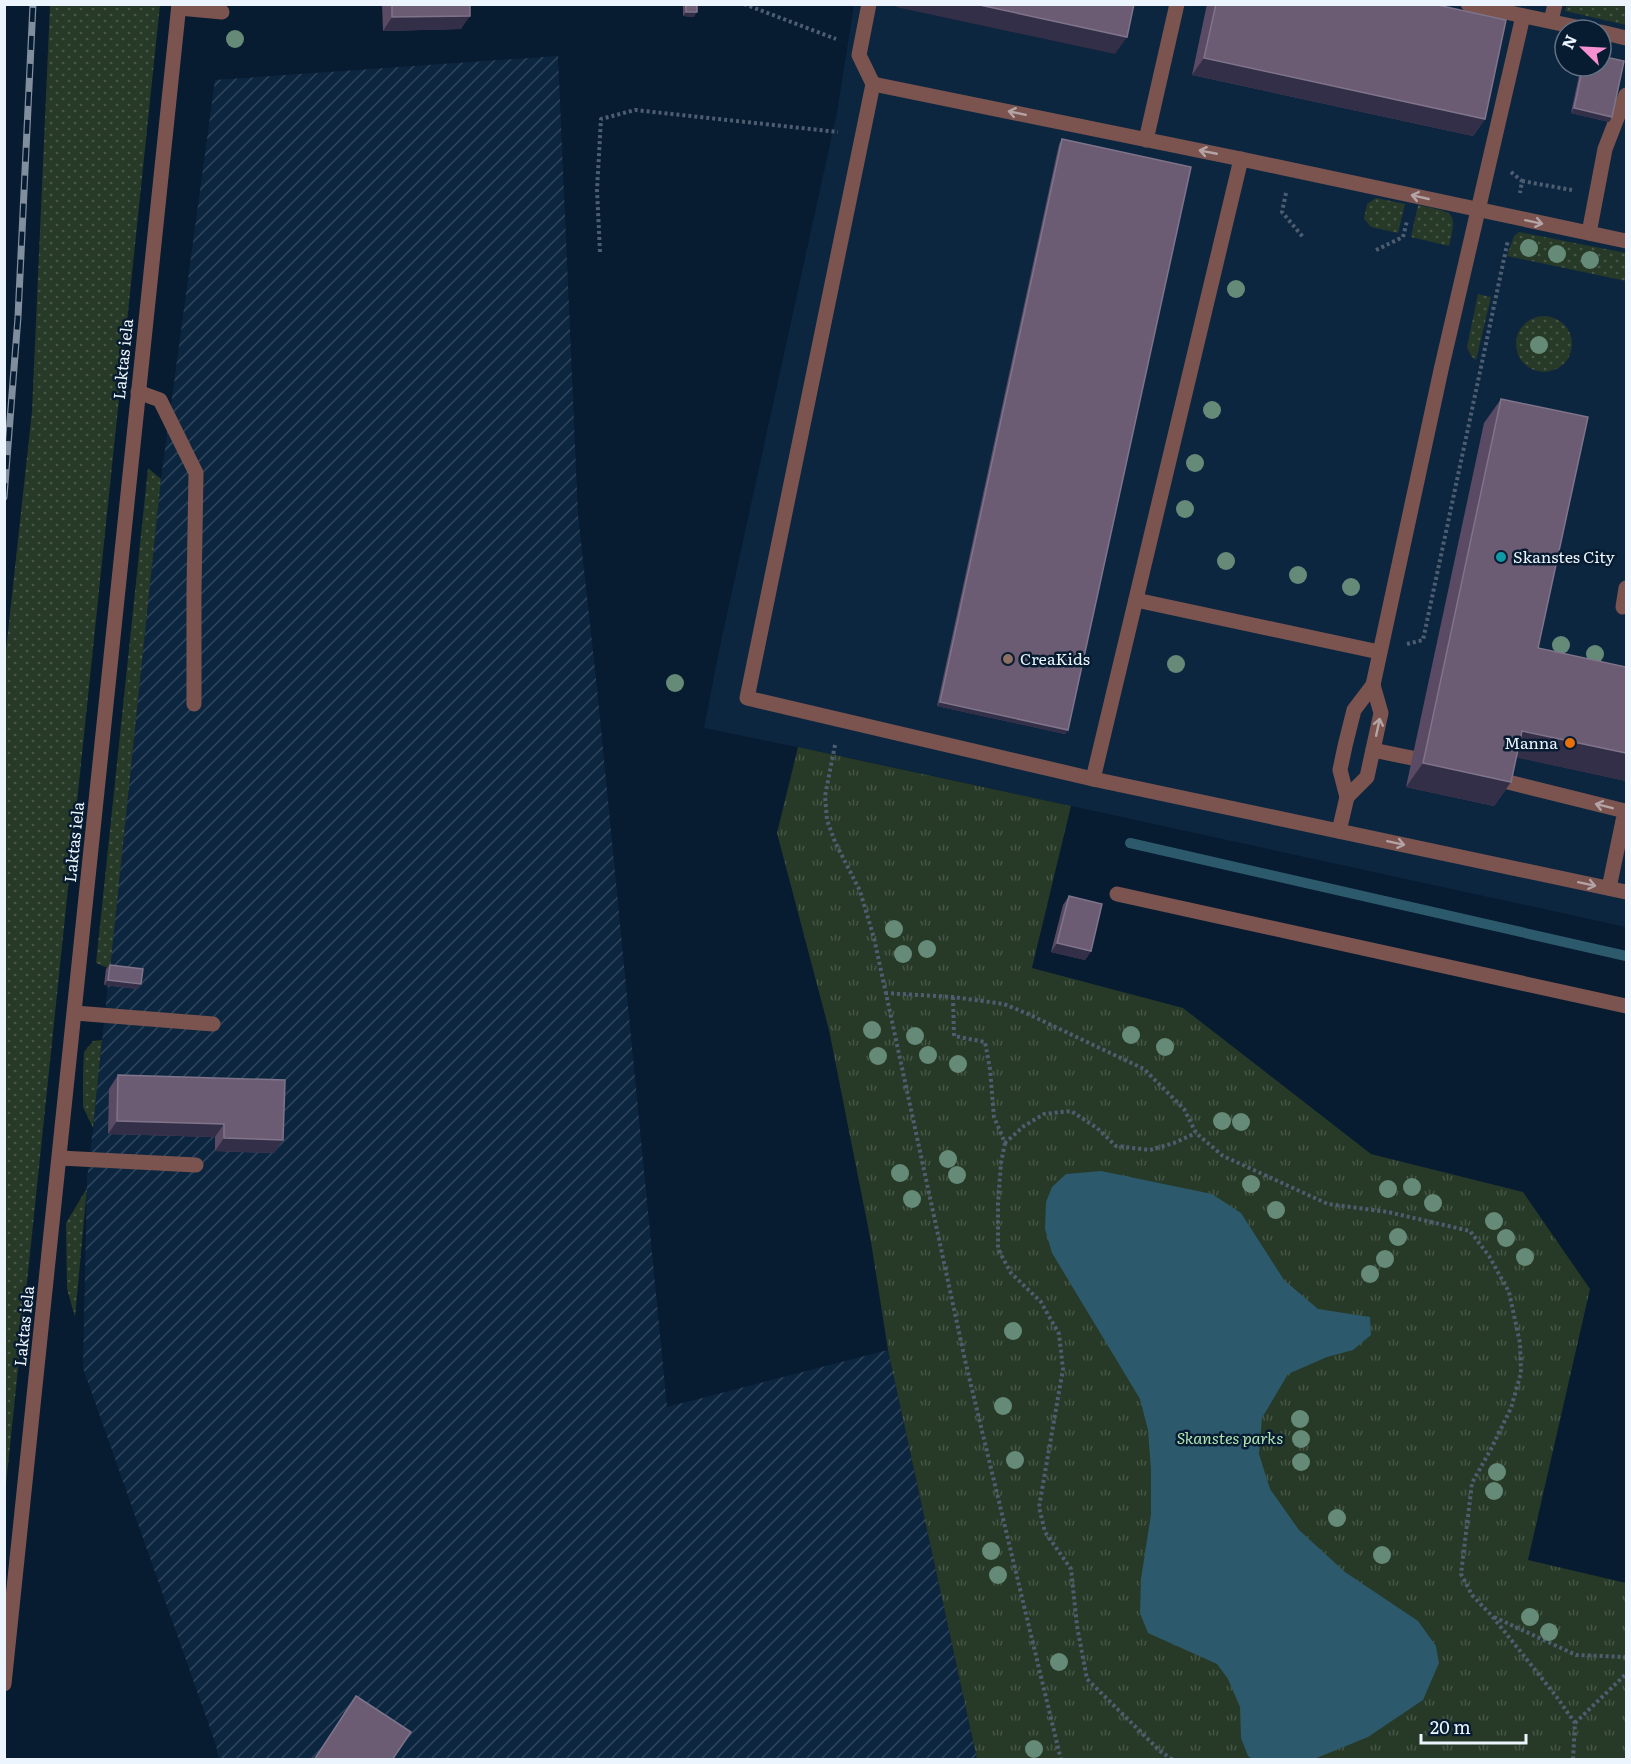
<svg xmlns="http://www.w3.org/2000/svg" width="1631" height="1764" font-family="Literata,serif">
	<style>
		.built { fill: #0d2640; fill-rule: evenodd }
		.industrial { fill: url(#industrial-furrows) }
		.grass { fill: url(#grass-dots) }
		.park { fill: url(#park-tufts) }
		.water { fill: #2c5a6c }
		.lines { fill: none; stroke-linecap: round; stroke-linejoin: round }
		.stream { stroke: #2c5a6c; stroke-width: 10 }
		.path { stroke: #4e5e70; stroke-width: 4; stroke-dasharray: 3 3; stroke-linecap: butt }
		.minor { stroke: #7b544f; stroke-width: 15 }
		.rail-casing { stroke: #818e9e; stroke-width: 7 }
		.rail { stroke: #071b31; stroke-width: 4.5; stroke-dasharray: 14; stroke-linecap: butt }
		.tree { fill: #658a77 }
		.wall { fill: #5b4a63 }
		.shaded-wall { fill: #332f48 }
		.building { fill: #6b5c73; stroke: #7f7489; stroke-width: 1.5 }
		.oneway { stroke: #b4a4a6 }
		.culture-dot { fill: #0f9aa8; stroke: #071b31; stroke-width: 2 }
		.education-dot { fill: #8d6e63; stroke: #071b31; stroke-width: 2 }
		.food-dot { fill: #e8710a; stroke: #071b31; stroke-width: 2 }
		.labels { text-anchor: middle; stroke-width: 5; stroke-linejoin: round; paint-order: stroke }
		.street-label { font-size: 16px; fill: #ecf4fd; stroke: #071b31 }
		.poi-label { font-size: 16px; fill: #ecf4fd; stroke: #071b31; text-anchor: start }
		.park-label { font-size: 16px; font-style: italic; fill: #b2e4b0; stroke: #071b31 }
	</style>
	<defs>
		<pattern id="industrial-furrows" width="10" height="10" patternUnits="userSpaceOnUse" patternTransform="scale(1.5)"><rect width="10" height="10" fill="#0d2640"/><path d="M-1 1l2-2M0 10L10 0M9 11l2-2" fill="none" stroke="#30465c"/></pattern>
		<pattern id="grass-dots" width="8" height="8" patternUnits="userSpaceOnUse" patternTransform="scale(1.5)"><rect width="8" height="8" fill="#273927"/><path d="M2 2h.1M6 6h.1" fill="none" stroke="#465647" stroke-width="1.8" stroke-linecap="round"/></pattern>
		<pattern id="park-tufts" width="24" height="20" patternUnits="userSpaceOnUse" patternTransform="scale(1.5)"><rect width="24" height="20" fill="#273927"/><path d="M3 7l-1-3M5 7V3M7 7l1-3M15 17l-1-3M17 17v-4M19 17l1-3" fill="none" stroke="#465647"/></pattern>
	</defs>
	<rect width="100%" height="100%" fill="#071b31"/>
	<path class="built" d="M 854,5 L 1626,5 L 1626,927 L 855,759 L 704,728 L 720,646 L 837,112 ZM 1565,30 L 1601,30 L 1601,66 L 1565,66 Z"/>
	<polygon class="industrial" points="558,56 578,515 597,688 667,1407 888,1350 977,1759 219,1759 216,1745 83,1368 87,1179 93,1128 161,479 215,80"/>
	<g class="grass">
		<polygon points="50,5 160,5 5,1494 4,668 32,411"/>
		<polygon points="1567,5 1626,5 1626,25 1565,11"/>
		<polygon points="1376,198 1405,204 1398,233 1371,227 1364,219 1367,204"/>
		<path d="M 1418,205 C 1452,213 1459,209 1449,246 L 1411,237 Z"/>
		<polygon points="1519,232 1626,253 1626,281 1507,256 1514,236"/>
		<polygon points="1478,294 1491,297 1476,360 1471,356 1467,347"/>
		<circle cx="1544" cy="344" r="28"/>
		<polygon points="148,468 161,479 110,969 96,963"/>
		<polygon points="102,1040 93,1128 83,1107 83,1074 84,1052 93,1041"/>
		<polygon points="87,1188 75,1317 67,1289 66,1223"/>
	</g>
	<polygon class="park" points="798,747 1071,806 1032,968 1183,1008 1371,1154 1523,1192 1590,1289 1528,1560 1626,1583 1626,1759 977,1759 888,1350 871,1242 829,1030 777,833"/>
	<polygon class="water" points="1101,1171 1212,1194 1241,1213 1284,1280 1318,1309 1370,1317 1371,1335 1353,1350 1327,1357 1288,1374 1262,1418 1259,1454 1270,1489 1299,1530 1345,1572 1418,1621 1436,1646 1439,1663 1423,1700 1368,1737 1314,1759 1252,1759 1248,1756 1241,1738 1240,1707 1228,1679 1217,1664 1148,1633 1140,1613 1141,1579 1151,1514 1151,1470 1148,1430 1140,1399 1052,1253 1045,1229 1046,1202 1052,1187 1066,1174"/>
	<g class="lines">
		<polyline class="stream" points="1130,843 1626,956"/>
		<g class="path">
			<polyline points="744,4 836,39"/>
			<polyline points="1511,172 1522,181 1520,193"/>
			<polyline points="1522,181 1572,190"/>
			<polyline points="1286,193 1282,212 1303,237"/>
			<polyline points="1376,250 1403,237 1407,221"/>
			<polyline points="600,252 597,190 601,119 635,110 838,132"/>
			<polyline points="1407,644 1423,640 1508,240"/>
			<polyline points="835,745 825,796 827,820 835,842 860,891 874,938 965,1360 1061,1760"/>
			<polyline points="885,993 953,997 1004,1004 1028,1014 1144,1069 1184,1109 1196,1133 1223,1156 1328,1204 1388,1212 1470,1231 1489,1256 1509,1292 1520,1343 1521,1373 1511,1408 1491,1449 1472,1483 1461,1574 1472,1595 1492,1616 1556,1696 1575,1723 1573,1760"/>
			<polyline points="953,997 954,1036 985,1042 990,1069 994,1117 1005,1143 1024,1126 1044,1114 1071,1111 1097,1128 1116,1146 1150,1150 1174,1143 1196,1133"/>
			<polyline points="1005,1143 1001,1163 998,1203 998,1249 1011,1273 1041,1302 1059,1334 1063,1369 1039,1507 1045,1532 1071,1569 1077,1626 1087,1679 1160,1751 1173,1760"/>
			<polyline points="1494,1617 1576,1655 1626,1657"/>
			<polyline points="1575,1723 1626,1674"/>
			<polyline points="1481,1760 1486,1760"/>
		</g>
		<g class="minor">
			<polyline points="869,4 859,55 873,84 747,698 1093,779 1626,892"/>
			<polyline points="1468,4 1590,30"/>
			<polyline points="179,8 222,12"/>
			<polyline points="1551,21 1555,4"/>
			<polyline points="1601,32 1626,38"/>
			<polyline points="873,84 1241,159 1626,241"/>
			<polyline points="1146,140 1177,4"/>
			<polyline points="1589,233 1605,149 1626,95"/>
			<polyline points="138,392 160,400 196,473 194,591 194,704"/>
			<polyline points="1136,600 1379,652"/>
			<polyline points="1623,607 1626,588"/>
			<polyline points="1373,750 1412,758"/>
			<polyline points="1093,779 1241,159"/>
			<polyline points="1500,780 1625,811 1609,888"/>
			<polyline points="1347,797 1367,777 1381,713 1373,685"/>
			<polyline points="1339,831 1347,797 1340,770 1345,746 1354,710 1373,685 1441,370 1523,16"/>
			<polyline points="1117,894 1626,1006"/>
			<polyline points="75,1013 213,1024"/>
			<polyline points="60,1158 196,1165"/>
			<polyline points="4,1684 179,4"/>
		</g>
		<g class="rail-casing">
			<polyline id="rail" points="4,497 18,317 33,4"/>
		</g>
		<use href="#rail" class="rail"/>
	</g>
	<g class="tree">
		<circle cx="235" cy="39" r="9"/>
		<circle cx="1529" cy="248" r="9"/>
		<circle cx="1557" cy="254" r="9"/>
		<circle cx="1590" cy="260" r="9"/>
		<circle cx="1236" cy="289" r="9"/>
		<circle cx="1539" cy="345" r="9"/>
		<circle cx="1212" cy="410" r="9"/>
		<circle cx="1195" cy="463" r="9"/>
		<circle cx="1185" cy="509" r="9"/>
		<circle cx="1226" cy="561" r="9"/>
		<circle cx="1298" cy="575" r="9"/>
		<circle cx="1351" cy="587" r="9"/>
		<circle cx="1561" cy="645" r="9"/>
		<circle cx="1595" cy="654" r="9"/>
		<circle cx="1176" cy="664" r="9"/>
		<circle cx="675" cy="683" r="9"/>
		<circle cx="894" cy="929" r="9"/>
		<circle cx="927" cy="949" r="9"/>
		<circle cx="903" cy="954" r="9"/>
		<circle cx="872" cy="1030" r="9"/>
		<circle cx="1131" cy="1035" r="9"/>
		<circle cx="915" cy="1036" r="9"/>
		<circle cx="1165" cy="1047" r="9"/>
		<circle cx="928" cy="1055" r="9"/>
		<circle cx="878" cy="1056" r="9"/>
		<circle cx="958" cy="1064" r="9"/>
		<circle cx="1222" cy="1121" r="9"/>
		<circle cx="1241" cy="1122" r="9"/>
		<circle cx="948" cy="1159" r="9"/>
		<circle cx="900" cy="1173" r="9"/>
		<circle cx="957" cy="1175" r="9"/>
		<circle cx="1251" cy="1184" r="9"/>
		<circle cx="1412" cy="1187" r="9"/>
		<circle cx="1388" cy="1189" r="9"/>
		<circle cx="912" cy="1199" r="9"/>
		<circle cx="1433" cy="1203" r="9"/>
		<circle cx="1276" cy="1210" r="9"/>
		<circle cx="1494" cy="1221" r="9"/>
		<circle cx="1398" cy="1237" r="9"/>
		<circle cx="1506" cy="1238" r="9"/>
		<circle cx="1525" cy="1257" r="9"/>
		<circle cx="1385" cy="1259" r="9"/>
		<circle cx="1370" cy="1274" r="9"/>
		<circle cx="1013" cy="1331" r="9"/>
		<circle cx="1003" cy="1406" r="9"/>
		<circle cx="1300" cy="1419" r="9"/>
		<circle cx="1301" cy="1439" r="9"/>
		<circle cx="1015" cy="1460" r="9"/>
		<circle cx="1301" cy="1462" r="9"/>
		<circle cx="1497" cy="1472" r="9"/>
		<circle cx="1494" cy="1491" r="9"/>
		<circle cx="1337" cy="1518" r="9"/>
		<circle cx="991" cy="1551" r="9"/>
		<circle cx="1382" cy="1555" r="9"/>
		<circle cx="998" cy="1575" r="9"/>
		<circle cx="1530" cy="1617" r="9"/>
		<circle cx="1549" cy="1632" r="9"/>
		<circle cx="1059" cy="1662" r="9"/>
		<circle cx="1034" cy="1749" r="9"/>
	</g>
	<g class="wall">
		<polygon points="382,4 470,4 461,29 383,31"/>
		<polygon points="683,4 697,4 694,17 683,16"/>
		<polygon points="1207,4 1433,4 1485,119 1473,136 1192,75"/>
		<polygon points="1581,66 1601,66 1612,117 1609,122 1571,113"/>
		<polygon points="1062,139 1068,730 1065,734 937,706 1059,144"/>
		<polygon points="1501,399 1538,648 1626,667 1626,781 1516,757 1511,782 1494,806 1406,787 1484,423"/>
		<polygon points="1069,896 1091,951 1085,960 1051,952 1063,905"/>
		<polygon points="110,965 138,989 104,985 106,969"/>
		<polygon points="118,1075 283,1140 274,1153 215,1151 215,1137 108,1134 109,1089"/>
	</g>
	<g class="shaded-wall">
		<polygon points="898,4 975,4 1127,37 1115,54 896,7"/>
		<polygon points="686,12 697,12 694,17 683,16"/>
		<polygon points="470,16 461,29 383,31 392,17"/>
		<polygon points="1204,58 1485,119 1473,136 1192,75"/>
		<polygon points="1574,108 1612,117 1609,122 1571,113"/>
		<polygon points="940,702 1068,730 1065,734 937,706"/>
		<polygon points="1522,731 1626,753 1626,781 1505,755"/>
		<polygon points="1423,763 1511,782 1494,806 1406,787"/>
		<polygon points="1057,943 1091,951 1085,960 1051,952"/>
		<polygon points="108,980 141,984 138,989 104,985"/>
		<polygon points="117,1121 224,1124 215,1137 108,1134"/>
		<polygon points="224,1138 283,1140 274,1153 215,1151"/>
	</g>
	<g class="building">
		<polygon points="392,4 470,4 470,16 392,17"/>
		<rect x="686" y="4" width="11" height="8"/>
		<polygon points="975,4 1134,4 1127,37"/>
		<polygon points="1216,4 1433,4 1506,20 1485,119 1204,58"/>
		<polygon points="1601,56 1624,61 1612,117 1574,108 1583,66 1601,66"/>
		<polygon points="1062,139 1191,167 1068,730 940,702"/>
		<polygon points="1501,399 1588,417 1538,648 1626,667 1626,753 1522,731 1511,782 1423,763"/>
		<polygon points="1069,896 1102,904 1091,951 1057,943"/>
		<polygon points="110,965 143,969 141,984 108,980"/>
		<polygon points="118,1075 285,1080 283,1140 224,1138 224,1124 117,1121"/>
		<polygon points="356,1696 411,1732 392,1760 314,1760"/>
	</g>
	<defs><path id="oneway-shaft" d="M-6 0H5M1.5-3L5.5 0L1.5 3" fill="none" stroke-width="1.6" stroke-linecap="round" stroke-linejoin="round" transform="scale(1.5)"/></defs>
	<g class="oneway">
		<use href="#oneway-shaft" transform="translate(1017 113) rotate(-168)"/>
		<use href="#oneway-shaft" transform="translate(1208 152) rotate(-169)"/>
		<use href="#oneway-shaft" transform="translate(1420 197) rotate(-167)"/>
		<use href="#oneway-shaft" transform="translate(1534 222) rotate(12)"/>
		<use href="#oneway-shaft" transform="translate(1378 727) rotate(-78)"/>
		<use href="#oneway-shaft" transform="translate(1604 806) rotate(-166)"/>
		<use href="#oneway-shaft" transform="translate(1396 843) rotate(12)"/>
		<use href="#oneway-shaft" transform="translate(1587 884) rotate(12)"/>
	</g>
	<circle class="culture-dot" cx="1501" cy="557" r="6"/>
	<circle class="education-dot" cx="1008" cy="659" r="6"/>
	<circle class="food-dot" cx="1570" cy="743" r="6"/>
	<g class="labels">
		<g class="street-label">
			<text transform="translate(123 359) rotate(-84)" y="6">Laktas iela</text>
			<text transform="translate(74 842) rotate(-84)" y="6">Laktas iela</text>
			<text transform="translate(24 1326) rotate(-84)" y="6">Laktas iela</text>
		</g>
		<g class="poi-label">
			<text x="1513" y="563">Skanstes City</text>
			<text x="1020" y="665">CreaKids</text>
			<text x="1558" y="749" text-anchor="end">Manna</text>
		</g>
		<g class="park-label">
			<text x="1230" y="1444">Skanstes parks</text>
		</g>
	</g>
	<rect width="1631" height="1764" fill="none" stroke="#ecf4fd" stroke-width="12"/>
	<g transform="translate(1583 48) rotate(294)"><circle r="28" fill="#071b31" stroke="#637283" stroke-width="1.5"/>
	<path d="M0-4.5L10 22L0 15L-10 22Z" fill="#f690d0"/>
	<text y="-9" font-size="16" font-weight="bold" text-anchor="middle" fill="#ecf4fd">N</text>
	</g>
	<path d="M1421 1734v9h105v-9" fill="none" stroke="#ecf4fd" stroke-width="3"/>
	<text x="1430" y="1734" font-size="18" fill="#ecf4fd" stroke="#071b31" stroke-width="4.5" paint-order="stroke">20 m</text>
</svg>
